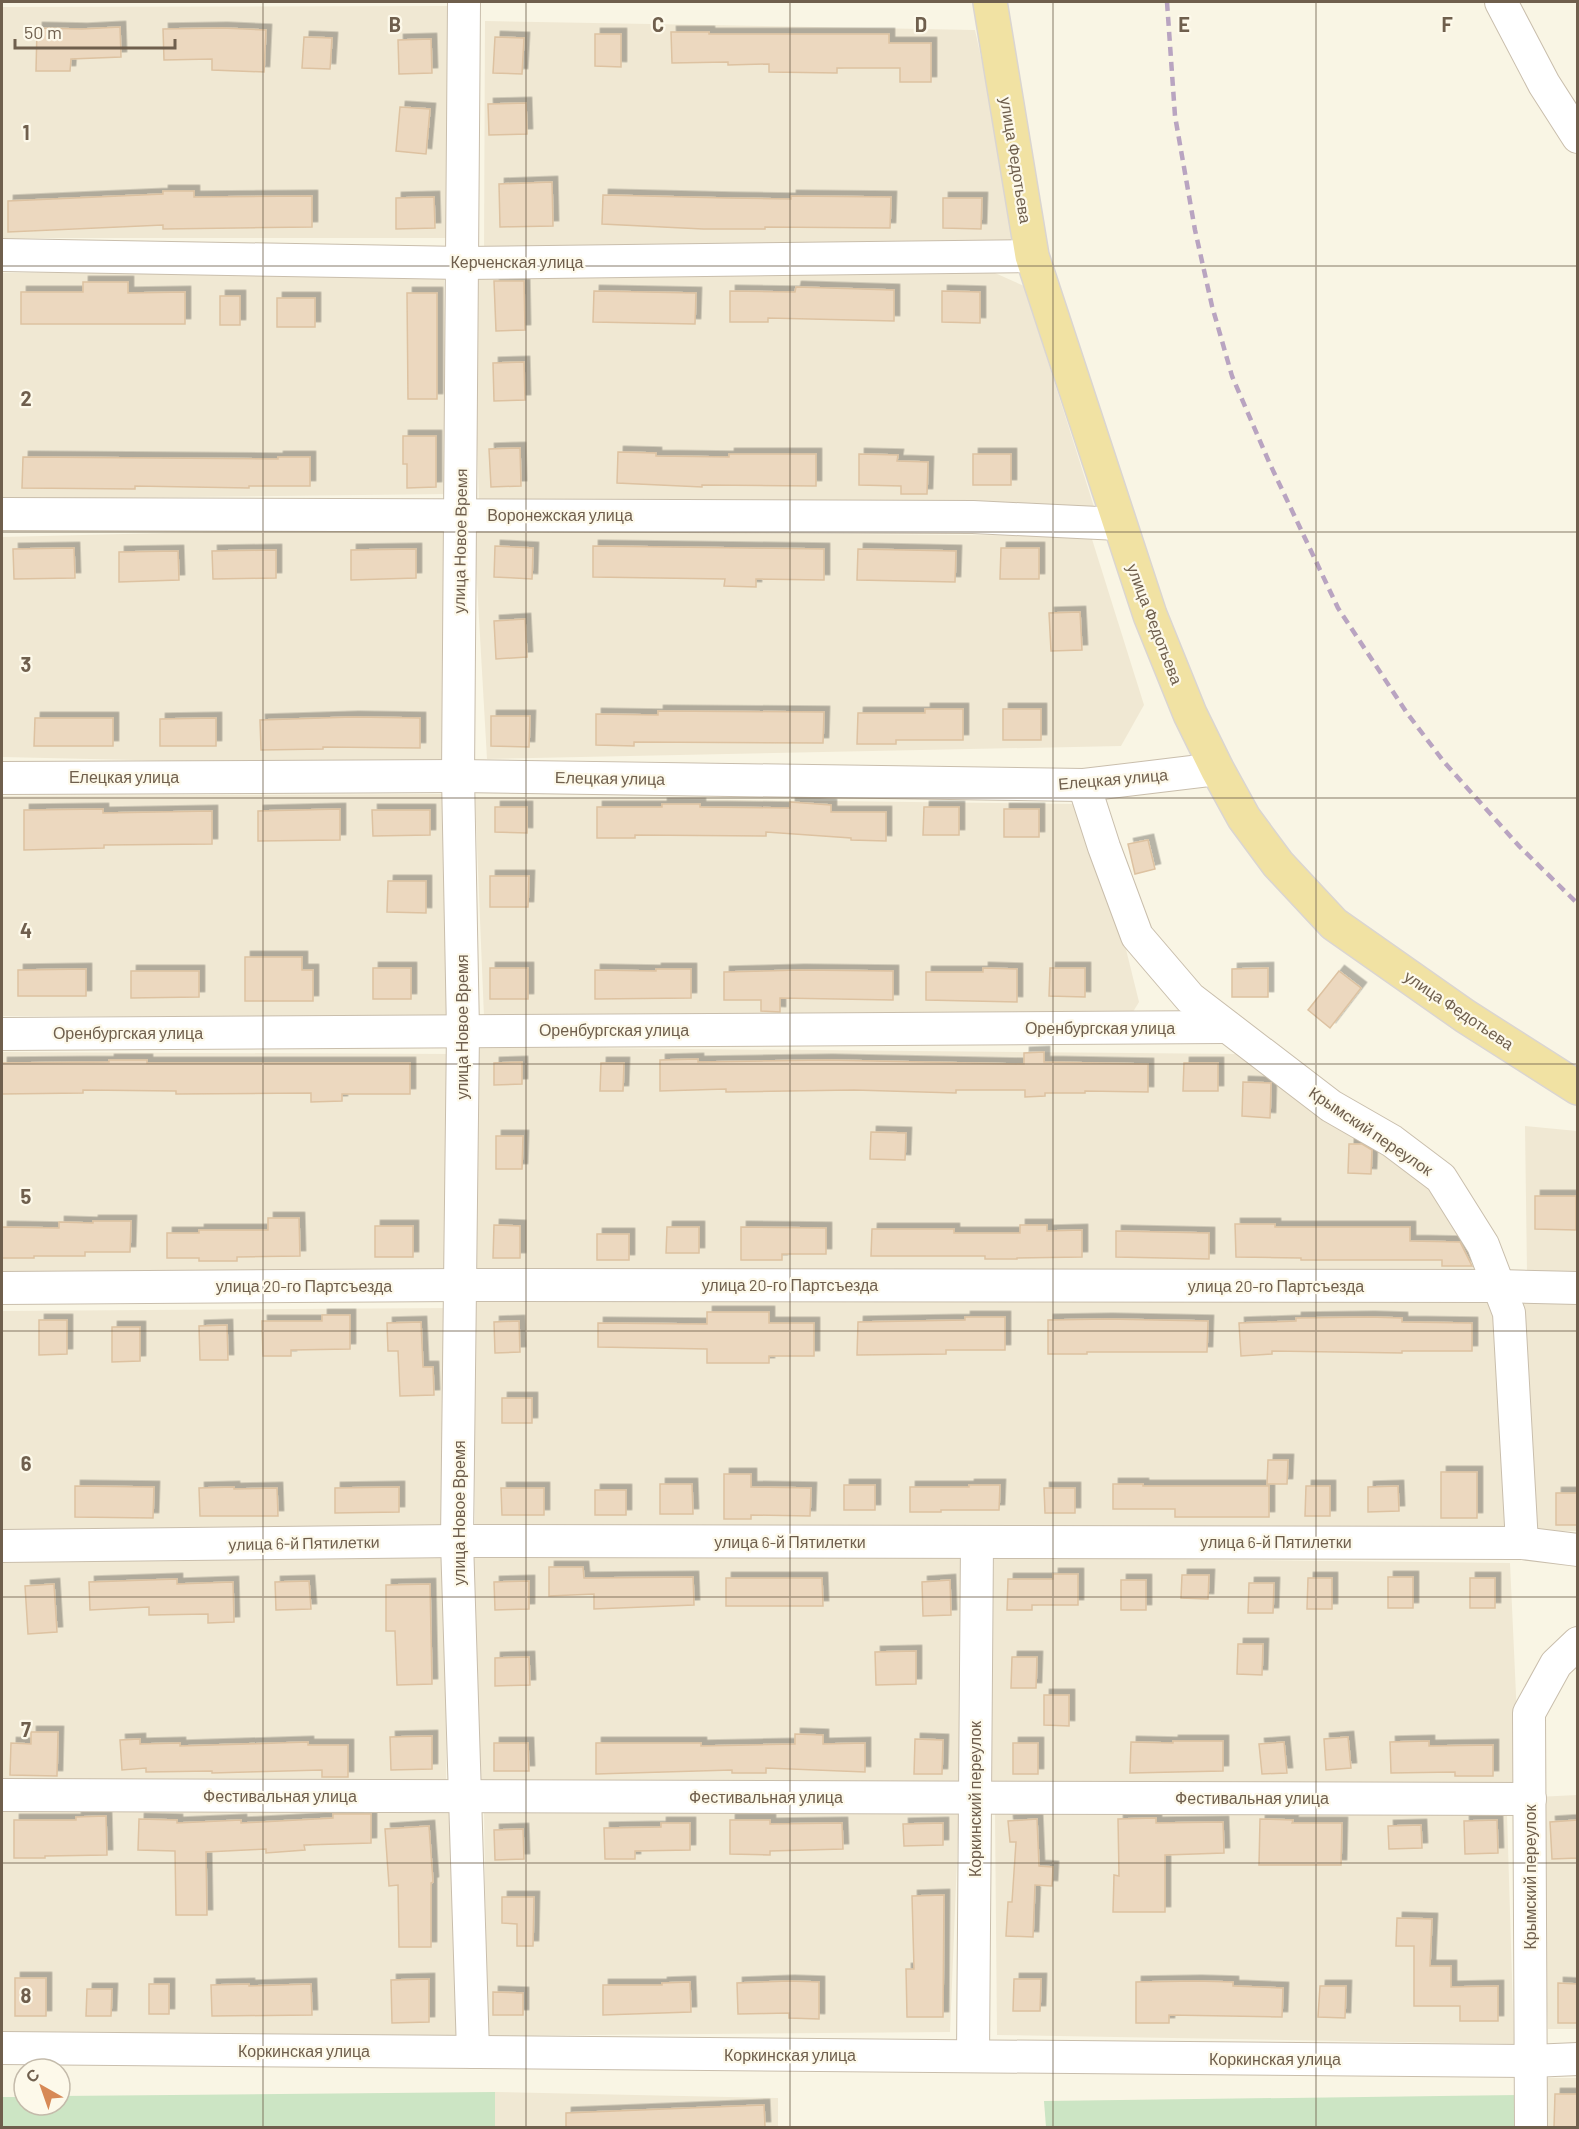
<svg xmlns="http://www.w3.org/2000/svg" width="1579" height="2129" font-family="Barlow,sans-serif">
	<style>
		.residential { fill: #f0e8d3 }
		.green { fill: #cce5c4 }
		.building { fill: #ecd8bf; stroke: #ddc2a1; stroke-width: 1.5; filter: url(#shadow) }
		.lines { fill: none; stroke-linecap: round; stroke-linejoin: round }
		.minor-casing { stroke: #c9beac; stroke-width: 34 }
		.major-casing { stroke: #dad5d1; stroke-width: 36 }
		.minor { stroke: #fff; stroke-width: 32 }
		.major { stroke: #f1e2a3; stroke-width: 33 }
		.rail { stroke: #b9a4c1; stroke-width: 4.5; stroke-dasharray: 9 6; stroke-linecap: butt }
		.grid { fill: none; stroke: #6f5f4d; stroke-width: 1.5; stroke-opacity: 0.55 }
		.labels { text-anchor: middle; stroke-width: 4.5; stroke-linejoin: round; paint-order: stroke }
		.street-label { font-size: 16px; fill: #6f5f4d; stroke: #fdf9ea }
		.grid-label { font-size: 20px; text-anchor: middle; font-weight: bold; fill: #6f5f4d; stroke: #fdf9ea; stroke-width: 4.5; stroke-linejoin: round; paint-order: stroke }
	</style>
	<defs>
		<filter id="shadow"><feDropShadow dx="5.5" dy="-5.5" stdDeviation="0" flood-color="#0004"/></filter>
	</defs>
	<rect width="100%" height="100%" fill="#f9f5e4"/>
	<g class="residential">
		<polygon points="447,6 453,238 2,238 2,7"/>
		<polygon points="485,21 975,30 1023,250 484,255"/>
		<polygon points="2,273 444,273 449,494 2,499"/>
		<polygon points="995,273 1024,286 1095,510 479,504 472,276"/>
		<polygon points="445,526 448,767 2,757 2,537"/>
		<polygon points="474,531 1091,536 1144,705 1121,746 487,759"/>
		<polygon points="443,794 447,1016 2,1016 2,796"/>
		<polygon points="475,797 1078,804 1120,925 1139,1002 1125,1025 484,1017"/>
		<polygon points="476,1047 1244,1054 1414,1167 1477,1242 1483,1275 471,1271"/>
		<polygon points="2,1052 452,1054 449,1280 2,1275"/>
		<polygon points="1525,1126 1577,1131 1577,1273 1527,1272"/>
		<polygon points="1498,1299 1508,1535 475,1533 474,1300"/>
		<polygon points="1520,1300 1577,1300 1577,1531 1529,1531"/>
		<polygon points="451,1308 449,1534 2,1534 2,1311"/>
		<polygon points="471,1551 968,1557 958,1785 480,1782"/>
		<polygon points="449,1557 446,1785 2,1782 2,1559"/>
		<polygon points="994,1557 1510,1563 1520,1783 986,1783"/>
		<polygon points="1577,1795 1577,2029 1548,2029 1537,1797"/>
		<polygon points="457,1809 462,2039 2,2038 2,1811"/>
		<polygon points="484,1810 959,1811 950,2032 487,2036"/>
		<polygon points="995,1812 1507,1814 1514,2044 997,2035"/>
		<polygon points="1546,2078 1577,2078 1577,2127 1546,2128"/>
		<polygon points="495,2092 778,2098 778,2127 495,2127"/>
	</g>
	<g class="green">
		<polygon points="495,2092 495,2127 2,2127 2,2097 24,2097 24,2105 60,2105 60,2096"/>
		<polygon points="1517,2095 1517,2127 1046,2127 1044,2101"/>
	</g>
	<g class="building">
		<polygon points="120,27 121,57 71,59 70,71 36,71 37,28 82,29"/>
		<polygon points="222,28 266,30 264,72 212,70 212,59 164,60 163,29"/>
		<polygon points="671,32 709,32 709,34 889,34 889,43 931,43 931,82 900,82 900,68 837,68 837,73 769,72 769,64 728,65 728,62 672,63"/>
		<polygon points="595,34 621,34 621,67 595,66"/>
		<polygon points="304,37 332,38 330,69 302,68"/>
		<polygon points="495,37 524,38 522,74 493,73"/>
		<polygon points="431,39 432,73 399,74 398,40"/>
		<polygon points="526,103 527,134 489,135 488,104"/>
		<polygon points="400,107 430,109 426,154 396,151"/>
		<polygon points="552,182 553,226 500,227 499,184"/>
		<polygon points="163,191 194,191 194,197 312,196 312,227 163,229 163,225 8,232 8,201 163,194"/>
		<polygon points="603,195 727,198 791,199 791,196 891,197 890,228 765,227 765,229 703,229 602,224"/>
		<polygon points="434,197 435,228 396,229 396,198"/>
		<polygon points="943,198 982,198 981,229 943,228"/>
		<polygon points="494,281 524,281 525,330 496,331"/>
		<polygon points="83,282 128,282 128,293 185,292 185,324 21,324 21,292 83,292"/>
		<polygon points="796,287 894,290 894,321 768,318 768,322 730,322 730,291 795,292"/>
		<polygon points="594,291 696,293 695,324 593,322"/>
		<polygon points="942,291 980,292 980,323 942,322"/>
		<polygon points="407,293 437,293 437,399 408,399"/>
		<rect x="220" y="296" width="20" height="29"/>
		<rect x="277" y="298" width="38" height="29"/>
		<polygon points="524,362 525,400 494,401 493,363"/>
		<polygon points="403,436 436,436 436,487 407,488 407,464 403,464"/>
		<polygon points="520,448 521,486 491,487 489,449"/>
		<polygon points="618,452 656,453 656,456 729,457 729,454 816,454 816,486 702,485 702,487 617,483"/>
		<polygon points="859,454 898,455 897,461 928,462 927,494 901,494 901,486 859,485"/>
		<rect x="973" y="454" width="38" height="31"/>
		<polygon points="23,457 278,459 278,457 310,457 310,486 249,486 249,488 135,486 135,489 22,488"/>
		<polygon points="495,546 533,548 532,579 494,577"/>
		<polygon points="593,546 824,549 824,580 756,579 756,587 724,586 725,579 593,577"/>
		<polygon points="74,548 75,578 14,579 13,549"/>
		<polygon points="1001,548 1039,548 1039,579 1000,579"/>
		<polygon points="416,549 416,578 351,580 351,550"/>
		<polygon points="858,549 956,551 955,582 857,580"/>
		<polygon points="276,550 276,578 213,579 212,551"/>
		<polygon points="178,551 179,580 119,582 119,552"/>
		<polygon points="1080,612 1082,650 1051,651 1049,613"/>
		<polygon points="525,619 527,657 496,659 494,621"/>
		<polygon points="925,709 963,709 963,740 896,740 896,744 857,744 858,713 925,713"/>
		<rect x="1003" y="709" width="38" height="31"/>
		<polygon points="658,711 824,712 823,743 634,742 634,746 596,745 596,714 658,715"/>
		<polygon points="491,716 530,716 529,747 491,746"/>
		<polygon points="353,717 420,718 420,748 323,747 323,749 261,750 260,720"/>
		<polygon points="35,718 113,718 113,746 34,746"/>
		<polygon points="216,718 216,746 160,746 160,719"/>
		<polygon points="790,802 831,805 831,812 886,812 886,841 851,840 851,838 766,832 766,836 635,835 635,838 597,838 597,807 662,807 662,804 700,804 700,807 790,808"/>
		<polygon points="495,807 527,807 527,833 495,832"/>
		<polygon points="924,807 959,807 959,835 923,835"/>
		<polygon points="103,809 103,813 212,811 212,844 104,845 104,848 24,850 24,810"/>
		<polygon points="340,809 340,840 258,841 258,811"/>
		<rect x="1004" y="809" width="35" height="28"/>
		<polygon points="372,810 430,810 430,835 373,836"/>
		<polygon points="1148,840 1155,869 1135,874 1128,844"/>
		<polygon points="490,876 529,876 528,907 490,907"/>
		<polygon points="388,881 426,881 426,913 387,912"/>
		<polygon points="245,957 302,957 302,970 313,970 313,1001 245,1001"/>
		<rect x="373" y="968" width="38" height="31"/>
		<rect x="490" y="968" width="38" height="31"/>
		<polygon points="983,968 1017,969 1017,1002 926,1000 926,972 983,972"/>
		<polygon points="1050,968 1085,968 1085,997 1049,996"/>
		<polygon points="1268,968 1268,997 1232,997 1232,969"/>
		<polygon points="86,969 86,996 18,996 18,970"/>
		<polygon points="656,969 691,969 691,998 595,999 595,970 656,971"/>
		<polygon points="799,970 893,971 893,1000 780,998 780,1012 761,1011 761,1000 724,1000 724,972"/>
		<polygon points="131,971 199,971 199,997 131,998"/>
		<polygon points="1339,971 1361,988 1330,1028 1308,1010"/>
		<polygon points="1044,1052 1044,1062 1148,1064 1148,1092 1085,1091 1085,1093 1045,1093 1045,1096 1025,1097 1025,1090 956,1090 956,1093 854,1090 726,1092 726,1089 660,1091 660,1060 698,1059 698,1062 827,1060 1024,1064 1024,1053"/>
		<polygon points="109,1060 147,1060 147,1063 410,1063 410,1094 342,1094 342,1101 311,1102 311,1093 176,1094 176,1091 83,1090 83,1093 2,1094 2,1063 109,1062"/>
		<polygon points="522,1062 522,1084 494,1085 494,1063"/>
		<polygon points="601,1063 624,1063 623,1091 600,1091"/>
		<polygon points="1184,1063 1218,1063 1218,1091 1183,1091"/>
		<polygon points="1243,1082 1271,1083 1270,1118 1242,1116"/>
		<polygon points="871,1132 906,1133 905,1160 870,1159"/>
		<polygon points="496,1136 523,1136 522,1169 496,1169"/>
		<polygon points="1349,1144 1362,1144 1372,1150 1371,1174 1348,1173"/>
		<polygon points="1535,1196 1576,1196 1576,1230 1535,1229"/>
		<polygon points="268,1218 299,1218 300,1256 237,1257 237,1261 199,1261 199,1258 167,1258 167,1233 199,1233 199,1230 268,1230"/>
		<polygon points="93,1221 131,1221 130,1252 85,1252 85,1256 34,1256 34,1258 2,1258 2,1227 59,1228 59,1222 93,1223"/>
		<polygon points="1235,1224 1275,1224 1275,1227 1410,1227 1410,1241 1460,1242 1472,1266 1442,1266 1442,1260 1301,1260 1301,1258 1236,1257"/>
		<polygon points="494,1225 520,1226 520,1258 493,1258"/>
		<polygon points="1020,1225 1047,1225 1047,1231 1082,1230 1082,1257 1017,1258 1017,1259 985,1259 985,1256 871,1256 872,1229 954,1229 954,1233 1020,1233"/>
		<rect x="375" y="1226" width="38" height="31"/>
		<polygon points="667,1227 699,1227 699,1253 666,1253"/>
		<polygon points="741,1227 826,1228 826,1254 782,1254 782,1260 741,1260"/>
		<polygon points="1116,1231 1209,1233 1209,1259 1116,1257"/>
		<rect x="597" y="1234" width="32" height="26"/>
		<polygon points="707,1312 769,1312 769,1323 814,1323 814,1356 769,1356 769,1363 707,1363 707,1349 598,1347 598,1323 707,1324"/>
		<polygon points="322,1315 350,1315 350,1349 291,1350 291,1356 263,1356 262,1321 322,1321"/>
		<polygon points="965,1317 1005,1317 1005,1350 946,1350 946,1354 857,1355 858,1322 965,1320"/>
		<polygon points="1369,1317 1402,1318 1402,1322 1472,1323 1472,1351 1402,1351 1402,1353 1272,1351 1272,1354 1241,1356 1239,1323 1296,1321 1296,1318"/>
		<polygon points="1107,1319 1208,1321 1207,1352 1087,1352 1087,1354 1048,1354 1048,1320"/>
		<polygon points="39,1320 67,1320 67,1354 39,1355"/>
		<polygon points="519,1321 520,1352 495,1353 494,1322"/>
		<polygon points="421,1322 423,1367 433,1367 434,1395 400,1396 398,1351 388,1351 387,1323"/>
		<polygon points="227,1325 228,1360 200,1360 199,1326"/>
		<polygon points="112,1327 140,1327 140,1361 112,1362"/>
		<rect x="502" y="1398" width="30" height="25"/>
		<polygon points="1268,1460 1288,1460 1287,1484 1267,1484"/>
		<rect x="1441" y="1472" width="36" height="46"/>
		<polygon points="724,1474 751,1474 751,1487 811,1488 810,1516 751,1515 751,1519 724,1519"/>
		<polygon points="660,1484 692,1484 693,1514 660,1514"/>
		<polygon points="1113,1484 1143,1484 1143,1486 1269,1486 1269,1517 1175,1517 1175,1509 1113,1509"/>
		<rect x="844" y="1485" width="31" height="25"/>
		<polygon points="969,1485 1000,1485 999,1510 941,1510 941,1512 910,1512 910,1487 969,1487"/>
		<polygon points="75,1486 154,1487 153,1518 75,1517"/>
		<polygon points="1306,1486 1330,1486 1330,1516 1305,1516"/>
		<polygon points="1398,1486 1399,1511 1368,1512 1368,1487"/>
		<polygon points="234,1487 234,1489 277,1488 278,1516 200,1516 199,1488"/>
		<polygon points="399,1487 399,1512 335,1513 335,1488"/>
		<polygon points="501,1488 544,1488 544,1515 502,1515"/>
		<polygon points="1044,1488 1075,1488 1075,1513 1045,1513"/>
		<rect x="595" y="1490" width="31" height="25"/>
		<rect x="1556" y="1493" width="22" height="32"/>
		<polygon points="549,1567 583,1567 584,1578 693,1577 694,1605 594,1609 594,1594 549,1596"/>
		<polygon points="1053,1574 1078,1574 1078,1605 1032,1605 1032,1610 1007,1610 1008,1579 1053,1579"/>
		<polygon points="1182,1575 1209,1575 1208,1599 1181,1598"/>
		<rect x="1388" y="1577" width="25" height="31"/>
		<polygon points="726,1578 822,1578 823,1606 726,1606"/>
		<polygon points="1308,1578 1332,1578 1332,1609 1307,1609"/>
		<rect x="1470" y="1578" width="25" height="30"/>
		<polygon points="177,1579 177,1584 233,1582 234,1622 208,1623 208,1614 149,1615 149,1607 90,1610 89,1582"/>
		<polygon points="950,1580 951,1615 923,1616 922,1582"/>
		<rect x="1121" y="1580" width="25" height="30"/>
		<polygon points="309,1581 311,1609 276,1610 275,1582"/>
		<polygon points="529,1581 529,1609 495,1610 494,1582"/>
		<polygon points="1249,1583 1274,1583 1273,1613 1248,1613"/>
		<polygon points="54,1584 57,1632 28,1634 25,1586"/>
		<polygon points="430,1584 432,1684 397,1685 395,1631 386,1631 386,1585"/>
		<polygon points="1238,1644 1263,1644 1262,1675 1237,1674"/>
		<polygon points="916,1651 916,1684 876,1685 875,1652"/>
		<polygon points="529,1657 530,1685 495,1686 495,1658"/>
		<polygon points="1012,1657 1037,1657 1036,1688 1011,1688"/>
		<polygon points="1044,1695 1069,1695 1069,1726 1044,1725"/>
		<polygon points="31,1732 58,1732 57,1776 10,1775 11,1743 31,1744"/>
		<polygon points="795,1734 823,1735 823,1744 865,1743 865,1772 766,1768 766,1773 732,1773 732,1770 596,1774 596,1743 701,1743 701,1746 795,1744"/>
		<polygon points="432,1736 432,1769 391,1770 390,1737"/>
		<polygon points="1348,1737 1351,1768 1326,1770 1324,1739"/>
		<polygon points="140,1739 140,1744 180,1743 180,1746 308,1742 308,1745 348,1745 348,1777 322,1777 322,1770 212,1773 212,1771 146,1772 146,1768 122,1770 120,1740"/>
		<polygon points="915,1739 943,1740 942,1774 914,1774"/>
		<polygon points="1173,1741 1223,1741 1223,1771 1130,1773 1131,1742 1173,1743"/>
		<polygon points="1429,1741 1429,1746 1493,1745 1493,1776 1455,1776 1455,1772 1391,1773 1390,1742"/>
		<polygon points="1284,1742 1287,1773 1262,1774 1259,1744"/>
		<polygon points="494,1743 528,1743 529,1771 494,1771"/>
		<rect x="1013" y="1743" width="25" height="31"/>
		<polygon points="333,1814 371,1814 371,1843 304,1845 305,1850 266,1853 266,1849 206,1852 207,1915 176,1915 175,1851 138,1850 139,1819 177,1820 177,1823 241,1820 241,1823 333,1818"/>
		<polygon points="106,1816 107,1855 45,1856 45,1858 14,1858 14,1820 76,1820 76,1817"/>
		<polygon points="1156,1818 1156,1823 1223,1822 1224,1853 1165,1855 1165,1912 1113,1912 1114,1875 1119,1876 1118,1819"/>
		<polygon points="1037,1819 1039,1866 1053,1867 1052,1886 1035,1885 1033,1937 1006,1936 1008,1902 1012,1902 1016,1842 1010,1842 1008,1821"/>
		<polygon points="1260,1819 1293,1820 1292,1823 1342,1823 1341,1865 1259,1865"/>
		<polygon points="730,1820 770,1820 770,1824 842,1823 843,1849 770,1851 770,1855 730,1854"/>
		<polygon points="1497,1820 1498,1853 1465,1854 1464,1821"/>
		<polygon points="1578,1820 1578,1858 1552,1859 1550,1822"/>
		<polygon points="661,1823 690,1823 690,1850 635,1851 635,1859 605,1859 604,1828 661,1827"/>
		<polygon points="943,1823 943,1845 904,1846 903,1824"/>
		<polygon points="1421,1825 1422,1848 1389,1849 1388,1826"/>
		<polygon points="429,1826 433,1882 431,1883 431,1947 399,1947 398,1885 389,1886 385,1829"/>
		<polygon points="523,1829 524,1859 495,1860 494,1830"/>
		<polygon points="944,1895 943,2017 907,2017 906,1969 914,1969 912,1896"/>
		<polygon points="502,1897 534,1897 533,1946 517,1946 517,1924 502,1923"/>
		<polygon points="1397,1918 1432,1919 1430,1966 1451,1966 1451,1987 1498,1986 1498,2021 1460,2021 1460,2006 1414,2006 1414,1946 1396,1946"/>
		<rect x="15" y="1978" width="31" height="38"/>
		<polygon points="429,1979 429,2022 392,2023 391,1980"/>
		<polygon points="1014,1979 1041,1979 1040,2011 1013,2011"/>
		<polygon points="789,1981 819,1982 819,2019 789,2018 789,2013 738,2014 737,1983"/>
		<polygon points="1196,1981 1233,1982 1233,1986 1283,1988 1282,2017 1169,2015 1169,2023 1136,2023 1136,1982"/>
		<polygon points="690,1982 691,2012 603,2015 603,1985 662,1985 662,1983"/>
		<polygon points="1558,1983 1578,1984 1578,2023 1558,2023"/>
		<rect x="149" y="1984" width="20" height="30"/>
		<polygon points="249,1984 249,1986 311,1984 312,2015 212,2016 211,1985"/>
		<polygon points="1320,1986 1346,1986 1345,2018 1318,2017"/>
		<polygon points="87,1989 112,1989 111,2016 86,2016"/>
		<polygon points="493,1992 523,1993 523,2015 493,2015"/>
		<polygon points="1555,2094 1578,2094 1578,2127 1554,2127"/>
		<polygon points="764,2105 765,2127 566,2127 566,2113"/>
	</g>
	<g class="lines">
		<g class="minor-casing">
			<g id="minor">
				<polyline points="464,2 458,776 463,1031 457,1541 473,2052"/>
				<polyline points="1501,2 1544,84 1578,137"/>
				<polyline points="2,255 463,263 1032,256"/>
				<polyline points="2,514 973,517 1119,524"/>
				<polyline points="2,778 458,776 1084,785 1217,769"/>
				<polyline points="1084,785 1104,847 1137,936 1190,998 1331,1106 1392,1141 1441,1178 1483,1245 1509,1313 1522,1543"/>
				<polyline points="2,1034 1227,1027"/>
				<polyline points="2,1288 461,1285 1499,1286 1578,1288"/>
				<polyline points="2,1546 457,1541 1522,1543 1578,1550"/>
				<polyline points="2,1795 1530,1799"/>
				<polyline points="2,2048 1531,2061 1578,2059"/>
				<polyline points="973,2056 977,1542"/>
				<polyline points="1531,2128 1529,1713 1556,1664 1578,1643"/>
			</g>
		</g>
		<g class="major-casing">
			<polyline id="major" points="990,2 1032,256 1150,615 1190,714 1217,769 1244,818 1278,864 1334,924 1465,1016 1578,1088"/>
		</g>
		<use href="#minor" class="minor"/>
		<use href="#major" class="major"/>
		<polyline class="rail" points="1167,2 1175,116 1195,230 1212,306 1232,376 1269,462 1338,608 1407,713 1444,762 1520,847 1578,904"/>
	</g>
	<path class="grid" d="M 263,2 L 263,2128M 526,2 L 526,2128M 790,2 L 790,2128M 1053,2 L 1053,2128M 1316,2 L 1316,2128M 2,266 L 1578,266M 2,532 L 1578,532M 2,798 L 1578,798M 2,1064 L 1578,1064M 2,1331 L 1578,1331M 2,1597 L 1578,1597M 2,1863 L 1578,1863"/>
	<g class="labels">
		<g class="street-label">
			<text transform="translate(1016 160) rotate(81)" y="6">улица Федотьева</text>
			<text x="517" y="268">Керченская улица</text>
			<text x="560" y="521">Воронежская улица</text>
			<text transform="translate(460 541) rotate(-89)" y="6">улица Новое Время</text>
			<text transform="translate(1155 624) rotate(69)" y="6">улица Федотьева</text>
			<text x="124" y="783">Елецкая улица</text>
			<text transform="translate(610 778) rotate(1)" y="6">Елецкая улица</text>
			<text transform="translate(1113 779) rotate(-5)" y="6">Елецкая улица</text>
			<text transform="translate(1459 1010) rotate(34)" y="6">улица Федотьева</text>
			<text transform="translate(462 1027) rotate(-90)" y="6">улица Новое Время</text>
			<text x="1100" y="1034">Оренбургская улица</text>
			<text x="614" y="1036">Оренбургская улица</text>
			<text x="128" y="1039">Оренбургская улица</text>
			<text transform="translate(1371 1131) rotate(34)" y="6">Крымский переулок</text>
			<text x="790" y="1291">улица 20-го Партсъезда</text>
			<text x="304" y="1292">улица 20-го Партсъезда</text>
			<text x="1276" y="1292">улица 20-го Партсъезда</text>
			<text transform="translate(459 1513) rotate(-90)" y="6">улица Новое Время</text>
			<text x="790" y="1548">улица 6-й Пятилетки</text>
			<text x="1276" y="1548">улица 6-й Пятилетки</text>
			<text transform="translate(304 1543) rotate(-1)" y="6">улица 6-й Пятилетки</text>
			<text x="280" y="1802">Фестивальная улица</text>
			<text x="766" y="1803">Фестивальная улица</text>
			<text x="1252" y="1804">Фестивальная улица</text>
			<text transform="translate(975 1799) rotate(-90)" y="6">Коркинский переулок</text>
			<text transform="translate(1530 1877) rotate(-90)" y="6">Крымский переулок</text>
			<text x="304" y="2057">Коркинская улица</text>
			<text x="790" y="2061">Коркинская улица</text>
			<text x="1275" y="2065">Коркинская улица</text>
		</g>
	</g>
	<g class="grid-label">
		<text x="395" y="32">B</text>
		<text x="658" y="32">C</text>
		<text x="921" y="32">D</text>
		<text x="1184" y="32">E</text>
		<text x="1447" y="32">F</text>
		<text x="26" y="140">1</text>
		<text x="26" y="406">2</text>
		<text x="26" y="672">3</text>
		<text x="26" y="938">4</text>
		<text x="26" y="1204">5</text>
		<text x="26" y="1471">6</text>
		<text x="26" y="1737">7</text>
		<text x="26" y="2003">8</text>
	</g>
	<rect width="1579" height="2129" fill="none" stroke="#6f5f4d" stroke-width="6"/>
	<g transform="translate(42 2087) rotate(320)"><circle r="28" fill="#fdf9ea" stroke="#c4bbab" stroke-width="1.5"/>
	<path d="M0-4.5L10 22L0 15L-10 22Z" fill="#d78956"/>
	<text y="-9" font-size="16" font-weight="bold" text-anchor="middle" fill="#6f5f4d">С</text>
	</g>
	<path d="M15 39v9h160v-9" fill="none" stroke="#6f5f4d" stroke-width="3"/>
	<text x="24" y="39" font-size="18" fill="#6f5f4d" stroke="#fdf9ea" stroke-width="4.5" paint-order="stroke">50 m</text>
</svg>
